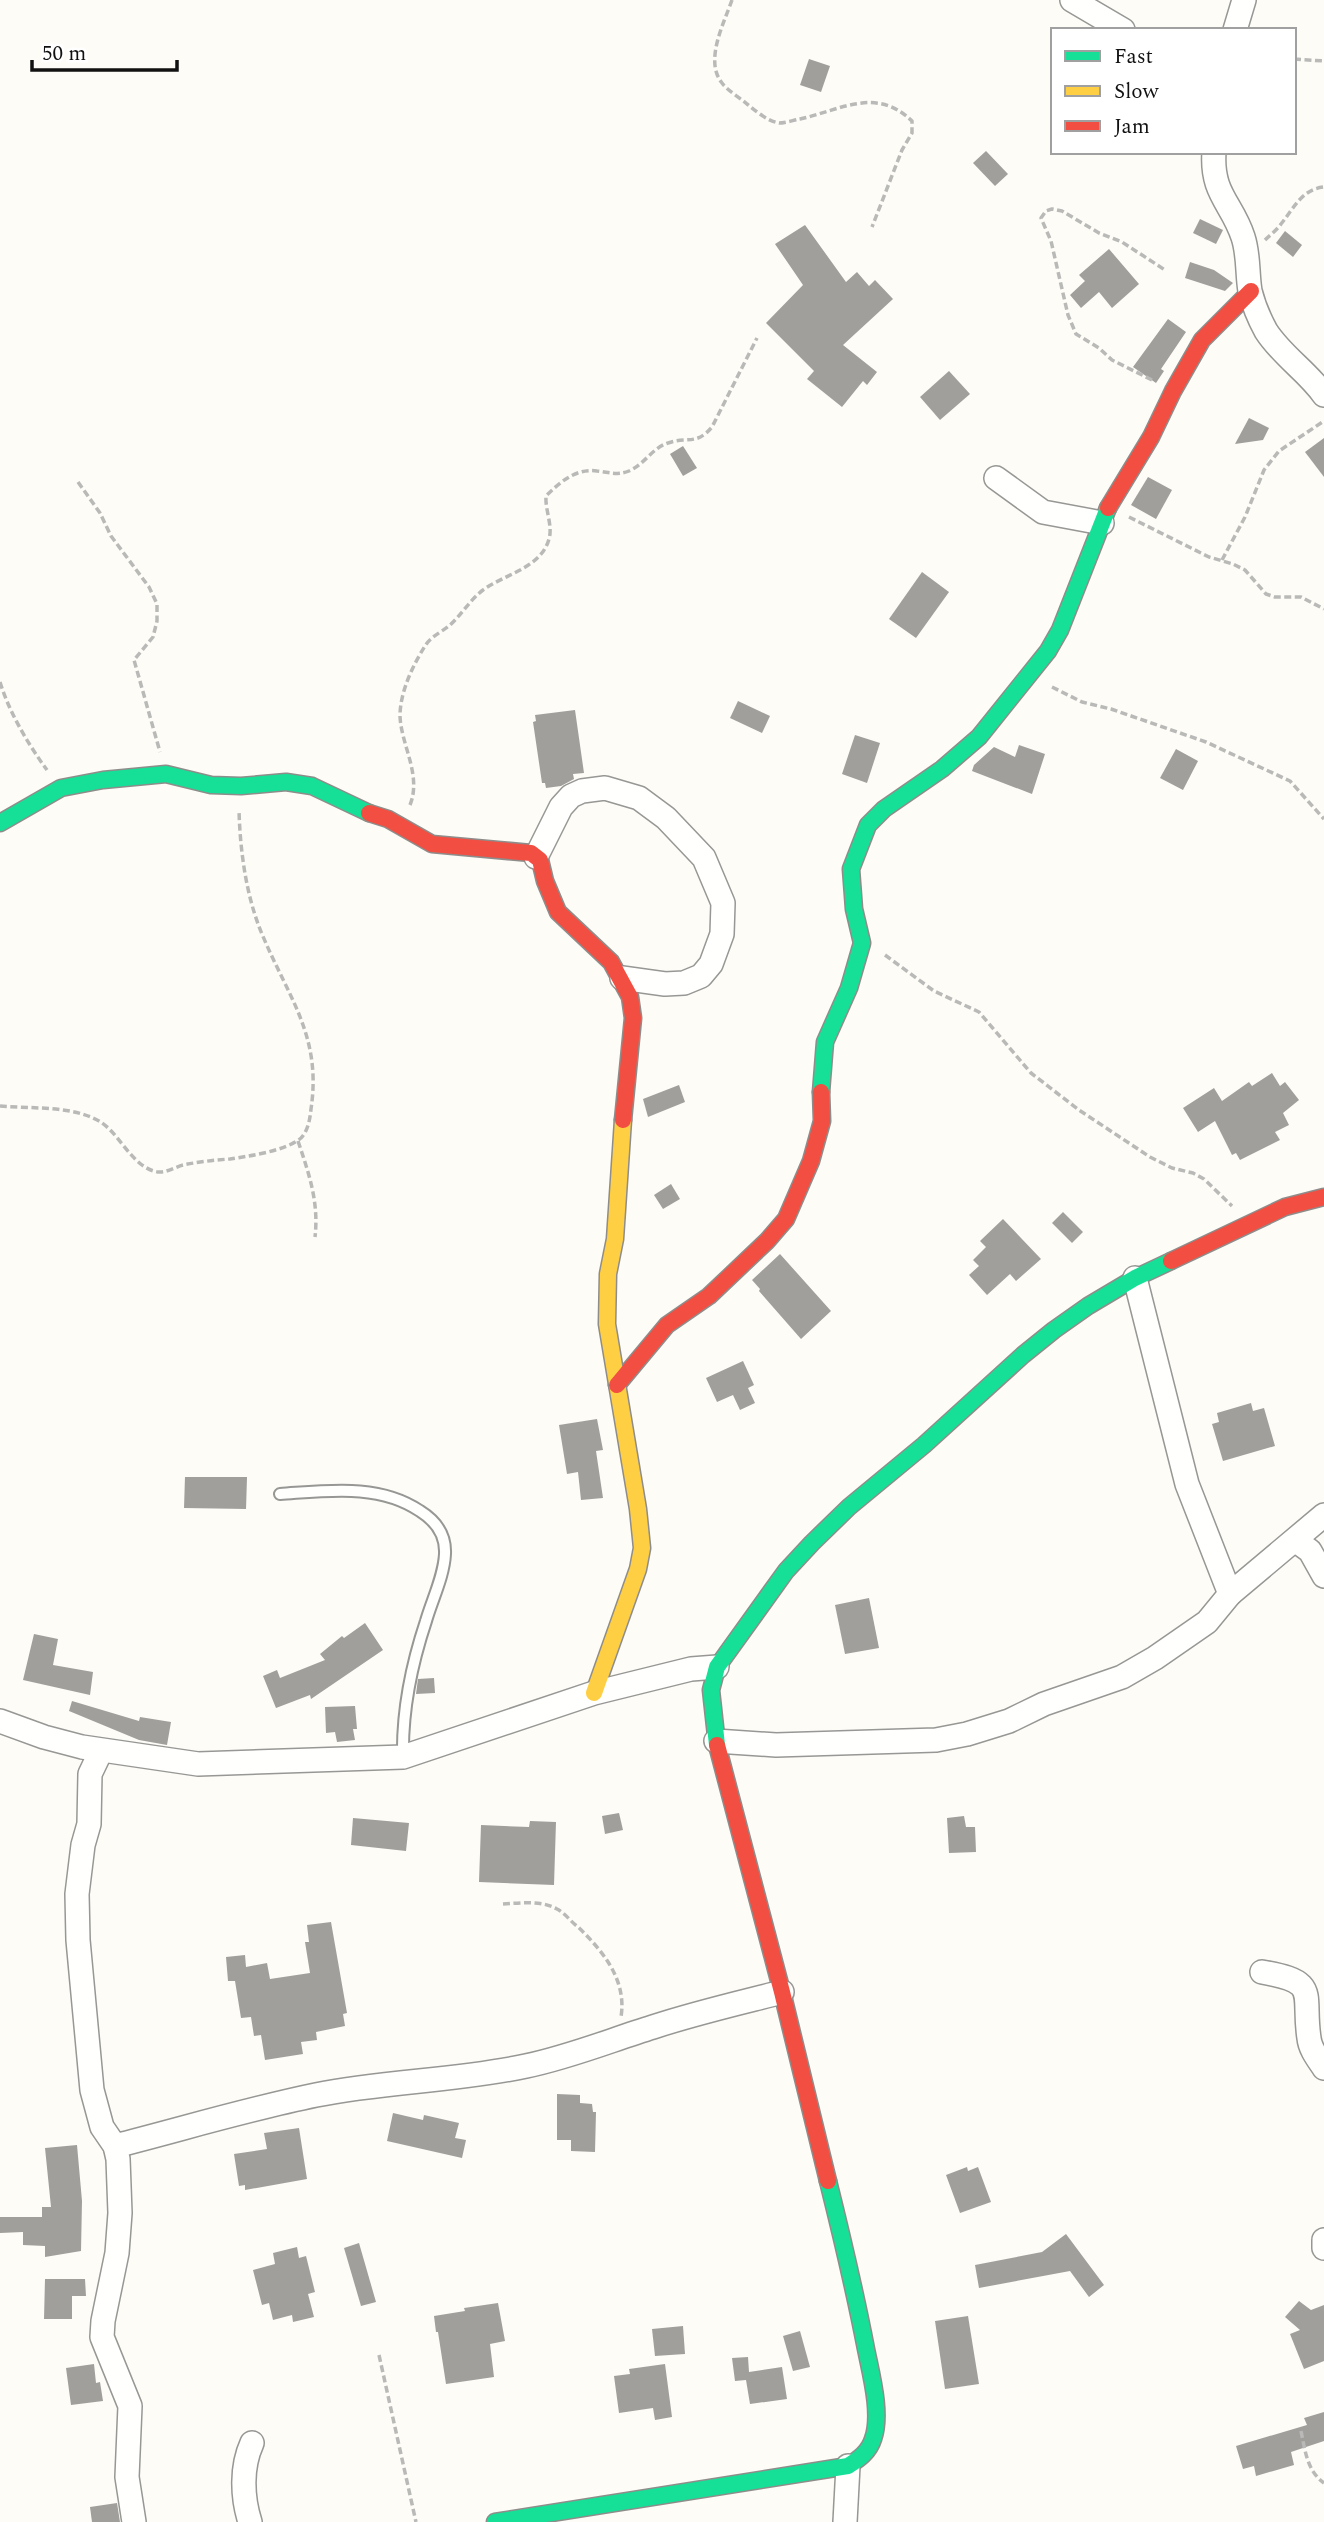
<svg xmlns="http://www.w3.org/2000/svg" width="1324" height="2522" font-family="Spectral,serif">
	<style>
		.building { fill: #a19f9c }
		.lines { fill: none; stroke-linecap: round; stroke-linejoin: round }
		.lane-casing { stroke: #979795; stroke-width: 14 }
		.street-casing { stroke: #979795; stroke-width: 26 }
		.fast-casing { stroke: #8e8d8b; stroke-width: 19 }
		.slow-casing { stroke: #8e8d8b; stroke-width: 19 }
		.jam-casing { stroke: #8e8d8b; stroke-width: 19 }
		.path { stroke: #b9b9b8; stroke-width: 3.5; stroke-dasharray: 7 3.5; stroke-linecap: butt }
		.lane { stroke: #fffffe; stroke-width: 10 }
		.street { stroke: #fffffe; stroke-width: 23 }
		.fast { stroke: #16e098; stroke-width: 16 }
		.slow { stroke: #ffcf43; stroke-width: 16 }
		.jam { stroke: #f24e42; stroke-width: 16 }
	</style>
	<rect width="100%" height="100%" fill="#fdfcf7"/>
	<g class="building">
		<polygon points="809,59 830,66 821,92 800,85"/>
		<polygon points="986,151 1008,174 995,186 973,163"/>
		<polygon points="1200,219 1223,230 1216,244 1193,233"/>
		<polygon points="805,225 846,282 857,272 869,286 875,280 893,299 843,345 877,372 867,385 863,381 842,407 807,379 814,371 766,323 803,285 775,244"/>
		<polygon points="1285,231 1302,245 1293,257 1276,243"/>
		<polygon points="1109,249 1139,284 1112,308 1099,292 1081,308 1070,295 1085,281 1079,275"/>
		<polygon points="1190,262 1214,270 1233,283 1225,291 1185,278"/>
		<polygon points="1168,319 1186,332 1161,369 1164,371 1156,383 1133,367"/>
		<polygon points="949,371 970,394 940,420 920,397"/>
		<polygon points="1249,418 1269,428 1263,440 1235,444"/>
		<polygon points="1324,438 1324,477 1305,452"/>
		<polygon points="683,446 697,468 683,476 670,454"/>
		<polygon points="1148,477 1172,490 1156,519 1131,505"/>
		<polygon points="922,572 949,592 916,638 889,619"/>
		<polygon points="738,701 770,716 762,733 730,718"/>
		<polygon points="575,710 584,773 573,774 574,779 561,786 546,788 545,783 542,783 533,722 536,721 535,715"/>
		<polygon points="855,735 880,743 867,783 842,774"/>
		<polygon points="1019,745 1045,754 1032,794 972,771 974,765 994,747 1015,757"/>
		<polygon points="1176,749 1198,761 1183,790 1160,778"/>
		<polygon points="1272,1073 1280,1086 1285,1082 1299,1100 1283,1113 1289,1125 1275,1132 1280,1140 1240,1160 1236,1153 1232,1155 1215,1121 1198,1132 1183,1108 1214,1088 1222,1101 1249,1082 1252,1086"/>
		<polygon points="679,1085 685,1102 648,1117 643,1099"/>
		<polygon points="671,1184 680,1199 663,1209 654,1195"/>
		<polygon points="1063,1212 1083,1232 1072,1243 1052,1223"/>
		<polygon points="1003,1219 1041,1259 1016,1281 1010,1274 987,1295 969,1275 979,1266 973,1260 986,1247 980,1241"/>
		<polygon points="780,1254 831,1311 801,1339 759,1291 760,1289 752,1280"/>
		<polygon points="743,1361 754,1385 748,1388 755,1403 740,1410 733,1395 717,1402 706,1378"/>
		<polygon points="1251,1403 1253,1411 1264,1408 1275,1446 1223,1461 1212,1424 1219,1422 1217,1413"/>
		<polygon points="597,1419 603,1450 596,1451 603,1498 581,1500 578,1472 567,1474 559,1425"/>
		<polygon points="185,1477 247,1477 246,1509 184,1508"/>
		<polygon points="869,1598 879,1648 845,1654 835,1605"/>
		<polygon points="365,1623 383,1650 311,1699 310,1695 276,1708 263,1676 277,1670 280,1678 325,1660 320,1654 342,1636 344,1638"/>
		<polygon points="34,1634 58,1639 53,1665 93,1672 90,1695 23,1680"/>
		<polygon points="434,1678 435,1693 416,1694 418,1679"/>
		<polygon points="72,1701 139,1721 140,1717 171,1722 167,1745 139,1740 69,1711"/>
		<polygon points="355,1706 357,1729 353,1729 355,1740 337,1742 335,1732 326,1733 325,1707"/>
		<polygon points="619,1813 623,1830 605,1834 602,1816"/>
		<polygon points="964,1816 966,1827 975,1827 976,1852 949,1853 947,1818"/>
		<polygon points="353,1818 409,1823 406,1851 351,1845"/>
		<polygon points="530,1821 556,1822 554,1885 479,1882 481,1825 529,1827"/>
		<polygon points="331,1922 347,2013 343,2014 345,2026 316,2032 317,2040 301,2042 303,2054 265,2060 261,2035 254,2036 251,2017 241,2018 235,1981 228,1981 226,1957 245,1955 246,1967 267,1963 270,1979 310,1973 305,1942 309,1942 307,1925"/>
		<polygon points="557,2094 580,2095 580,2103 592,2104 593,2112 596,2112 595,2152 571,2151 571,2140 557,2140"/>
		<polygon points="393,2113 423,2120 424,2115 459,2123 455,2138 466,2140 462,2158 387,2141"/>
		<polygon points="299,2128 307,2179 245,2190 245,2185 239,2186 234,2154 267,2149 264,2133"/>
		<polygon points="77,2145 82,2201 81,2251 45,2257 45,2246 23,2245 23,2232 0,2233 0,2217 42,2217 42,2207 51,2207 45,2148"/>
		<polygon points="967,2167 968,2171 978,2167 991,2202 960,2213 946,2175"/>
		<polygon points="1066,2234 1104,2285 1089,2297 1070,2271 979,2288 975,2265 1042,2252"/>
		<polygon points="359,2243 376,2302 361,2306 344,2248"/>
		<polygon points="297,2247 299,2258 306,2256 315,2292 308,2294 314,2317 293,2322 292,2315 273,2320 269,2303 262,2305 253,2270 275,2264 273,2253"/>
		<polygon points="45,2279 85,2279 86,2296 72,2296 72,2319 44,2319"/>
		<polygon points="1299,2301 1311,2310 1324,2305 1324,2361 1304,2369 1290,2334 1300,2330 1285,2317"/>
		<polygon points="498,2303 505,2341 490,2344 494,2377 446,2384 438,2332 436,2332 434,2316 465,2311 464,2308"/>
		<polygon points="968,2316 979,2384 945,2389 935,2321"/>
		<polygon points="683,2326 685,2354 655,2356 652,2329"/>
		<polygon points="800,2331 810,2367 793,2371 783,2336"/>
		<polygon points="748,2357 749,2372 782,2367 787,2399 750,2404 746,2380 735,2381 732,2358"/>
		<polygon points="94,2364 96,2383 100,2382 103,2401 71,2405 66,2368"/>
		<polygon points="665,2364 672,2417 655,2420 653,2408 619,2413 614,2376 630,2374 629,2369"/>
		<polygon points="1324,2412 1324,2441 1291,2452 1294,2465 1256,2476 1254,2466 1243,2469 1236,2446 1307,2425 1304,2418"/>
		<polygon points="117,2503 120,2522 92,2522 90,2507"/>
	</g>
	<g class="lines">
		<g class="lane-casing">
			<path id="lane" d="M 280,1494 C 326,1491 379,1483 420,1511 C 436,1521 446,1534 445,1554 C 444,1576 432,1600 426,1621 C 411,1666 402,1709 403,1757"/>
		</g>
		<g class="street-casing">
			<g id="street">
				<polyline points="1072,0 1123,30"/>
				<polyline points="1235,30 1244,0"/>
				<path d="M 1214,152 C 1211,194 1232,203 1243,237 C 1249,255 1247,273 1250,291 C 1253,303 1260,320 1266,331 C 1282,356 1307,371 1324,395"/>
				<polyline points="996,478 1043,512 1102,523"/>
				<polyline points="536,857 561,807 571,796 582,791 605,788 639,798 666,818 704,858 723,903 722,934 711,964 701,976 684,983 665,984 622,978"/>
				<polyline points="1135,1278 1187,1484 1230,1594"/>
				<polyline points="1295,1540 1310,1551 1324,1576"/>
				<polyline points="0,1721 44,1737 82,1747 198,1764 403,1757 594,1693 691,1669 717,1667"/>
				<polyline points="716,1741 776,1745 936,1740 967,1734 1009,1721 1044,1704 1122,1677 1155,1658 1207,1622 1230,1594 1324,1515"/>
				<polyline points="101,1751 90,1774 89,1824 83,1845 77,1894 78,1940 92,2090 102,2127 115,2146 118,2159 120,2213 117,2253 103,2321 102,2337 130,2406 127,2477 134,2522"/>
				<path d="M 1262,1972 C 1321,1982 1302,1993 1309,2038 C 1310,2049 1318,2059 1324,2068"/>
				<path d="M 115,2146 C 182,2129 248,2109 316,2095 C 385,2081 457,2081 526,2066 C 570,2057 611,2040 653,2027 C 695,2013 739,2003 782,1992"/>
				<polyline points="1324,2240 1324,2248"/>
				<path d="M 250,2522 C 242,2497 241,2467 252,2443"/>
				<polyline points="845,2522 848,2466"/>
			</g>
		</g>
		<g class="fast-casing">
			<g id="fast">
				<polyline points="0,823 61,788 103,780 166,774 211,785 241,786 286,782 312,786 369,813"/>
				<polyline points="821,1092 825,1042 849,988 862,943 854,909 851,869 868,825 884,809 942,769 979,737 1048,651 1060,630 1108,508"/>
				<polyline points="717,1745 711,1690 717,1667 786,1571 812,1543 849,1507 924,1445 1023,1355 1054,1330 1088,1306 1135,1278 1171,1261"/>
				<path d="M 495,2522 L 848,2466 C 859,2459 869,2452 873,2439 C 882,2414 871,2374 866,2349 C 855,2292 842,2237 828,2181"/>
			</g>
		</g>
		<g class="slow-casing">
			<polyline id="slow" points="594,1693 638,1569 642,1548 638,1509 607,1324 608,1274 615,1239 623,1120"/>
		</g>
		<g class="jam-casing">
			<g id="jam">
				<polyline points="1108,508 1151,437 1173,391 1202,340 1251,291"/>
				<polyline points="369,813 388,819 432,844 531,853 540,860 545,881 558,912 611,962 630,997 633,1018 623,1120"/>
				<polyline points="1171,1261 1285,1207 1324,1197"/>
				<polyline points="617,1385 667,1325 709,1296 767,1241 786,1219 811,1161 822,1121 821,1092"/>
				<polyline points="717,1745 782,1992 828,2181"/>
			</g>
		</g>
		<g class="path">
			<path d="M 732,0 C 724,23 704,61 722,83 C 728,91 739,97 747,104 C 756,111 767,121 779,123 C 785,123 794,120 800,119 C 841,110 876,86 912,121 L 912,133 L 902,150 L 872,227"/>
			<polyline points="1294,59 1324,61"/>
			<path d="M 1265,240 C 1270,235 1277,230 1281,224 C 1294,208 1302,189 1324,187"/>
			<polyline points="1152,380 1112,360 1099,348 1076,334 1068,315 1051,241 1041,218 1046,211 1052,209 1062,211 1099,233 1122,242 1165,270"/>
			<polyline points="78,482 100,513 111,536 149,587 157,604 157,621 153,637 134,660 160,752"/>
			<polyline points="1129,517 1209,557 1233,564 1245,570 1266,594 1275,597 1301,597 1324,609"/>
			<polyline points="1222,560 1245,517 1264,470 1279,451 1324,421"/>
			<path d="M 0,682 C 9,712 28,744 47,770"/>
			<polyline points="1052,687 1082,702 1111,709 1206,742 1290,781 1324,819"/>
			<path d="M 410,805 C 422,775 401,745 400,716 C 400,692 413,665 425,646 C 431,636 442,632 450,625 C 462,614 470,600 483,590 C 505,574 541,568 549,539 C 553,526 545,510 546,496 C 560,482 576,468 597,471 C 609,472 617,476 629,471 C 645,464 652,448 668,443 C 688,436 696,446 712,427 L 757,338"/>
			<polyline points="885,955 934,991 979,1012 1031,1073 1079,1110 1150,1157 1172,1168 1193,1173 1204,1179 1232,1206"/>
			<path d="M 0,1106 C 32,1109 70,1105 99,1121 C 120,1133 132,1168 158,1172 C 166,1173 175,1167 183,1165 C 198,1162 214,1160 230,1159 C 249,1156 286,1151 301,1138 C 308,1131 310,1119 311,1109 C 322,1036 288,997 262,934 C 246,896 240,850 239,810"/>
			<path d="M 298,1141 C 309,1174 319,1202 315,1237"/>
			<path d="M 503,1904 C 521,1903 541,1900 557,1909 C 565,1913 571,1922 578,1927 C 603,1951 627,1980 621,2017"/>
			<polyline points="379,2355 416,2522"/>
			<path d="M 1301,2431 C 1305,2450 1307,2471 1324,2483"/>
		</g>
		<use href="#lane" class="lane"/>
		<use href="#street" class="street"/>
		<use href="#fast" class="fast"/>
		<use href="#slow" class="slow"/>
		<use href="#jam" class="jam"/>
	</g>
	<rect x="1051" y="28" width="245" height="126" fill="#ffffff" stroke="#a0a0a0" stroke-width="2"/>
	<rect x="1065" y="51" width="35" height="10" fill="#16e098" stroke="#a0a0a0" stroke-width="2"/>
	<text x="1114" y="63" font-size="21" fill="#111111">Fast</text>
	<rect x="1065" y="86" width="35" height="10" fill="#ffcf43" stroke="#a0a0a0" stroke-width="2"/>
	<text x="1114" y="98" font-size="21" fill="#111111">Slow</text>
	<rect x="1065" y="121" width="35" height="10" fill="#f24e42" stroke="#a0a0a0" stroke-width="2"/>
	<text x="1114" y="133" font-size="21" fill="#111111">Jam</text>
	<path d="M32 60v10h145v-10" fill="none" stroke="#111111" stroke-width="3.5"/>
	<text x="42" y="60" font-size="21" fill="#111111" stroke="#ffffff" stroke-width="5" paint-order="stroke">50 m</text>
</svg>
